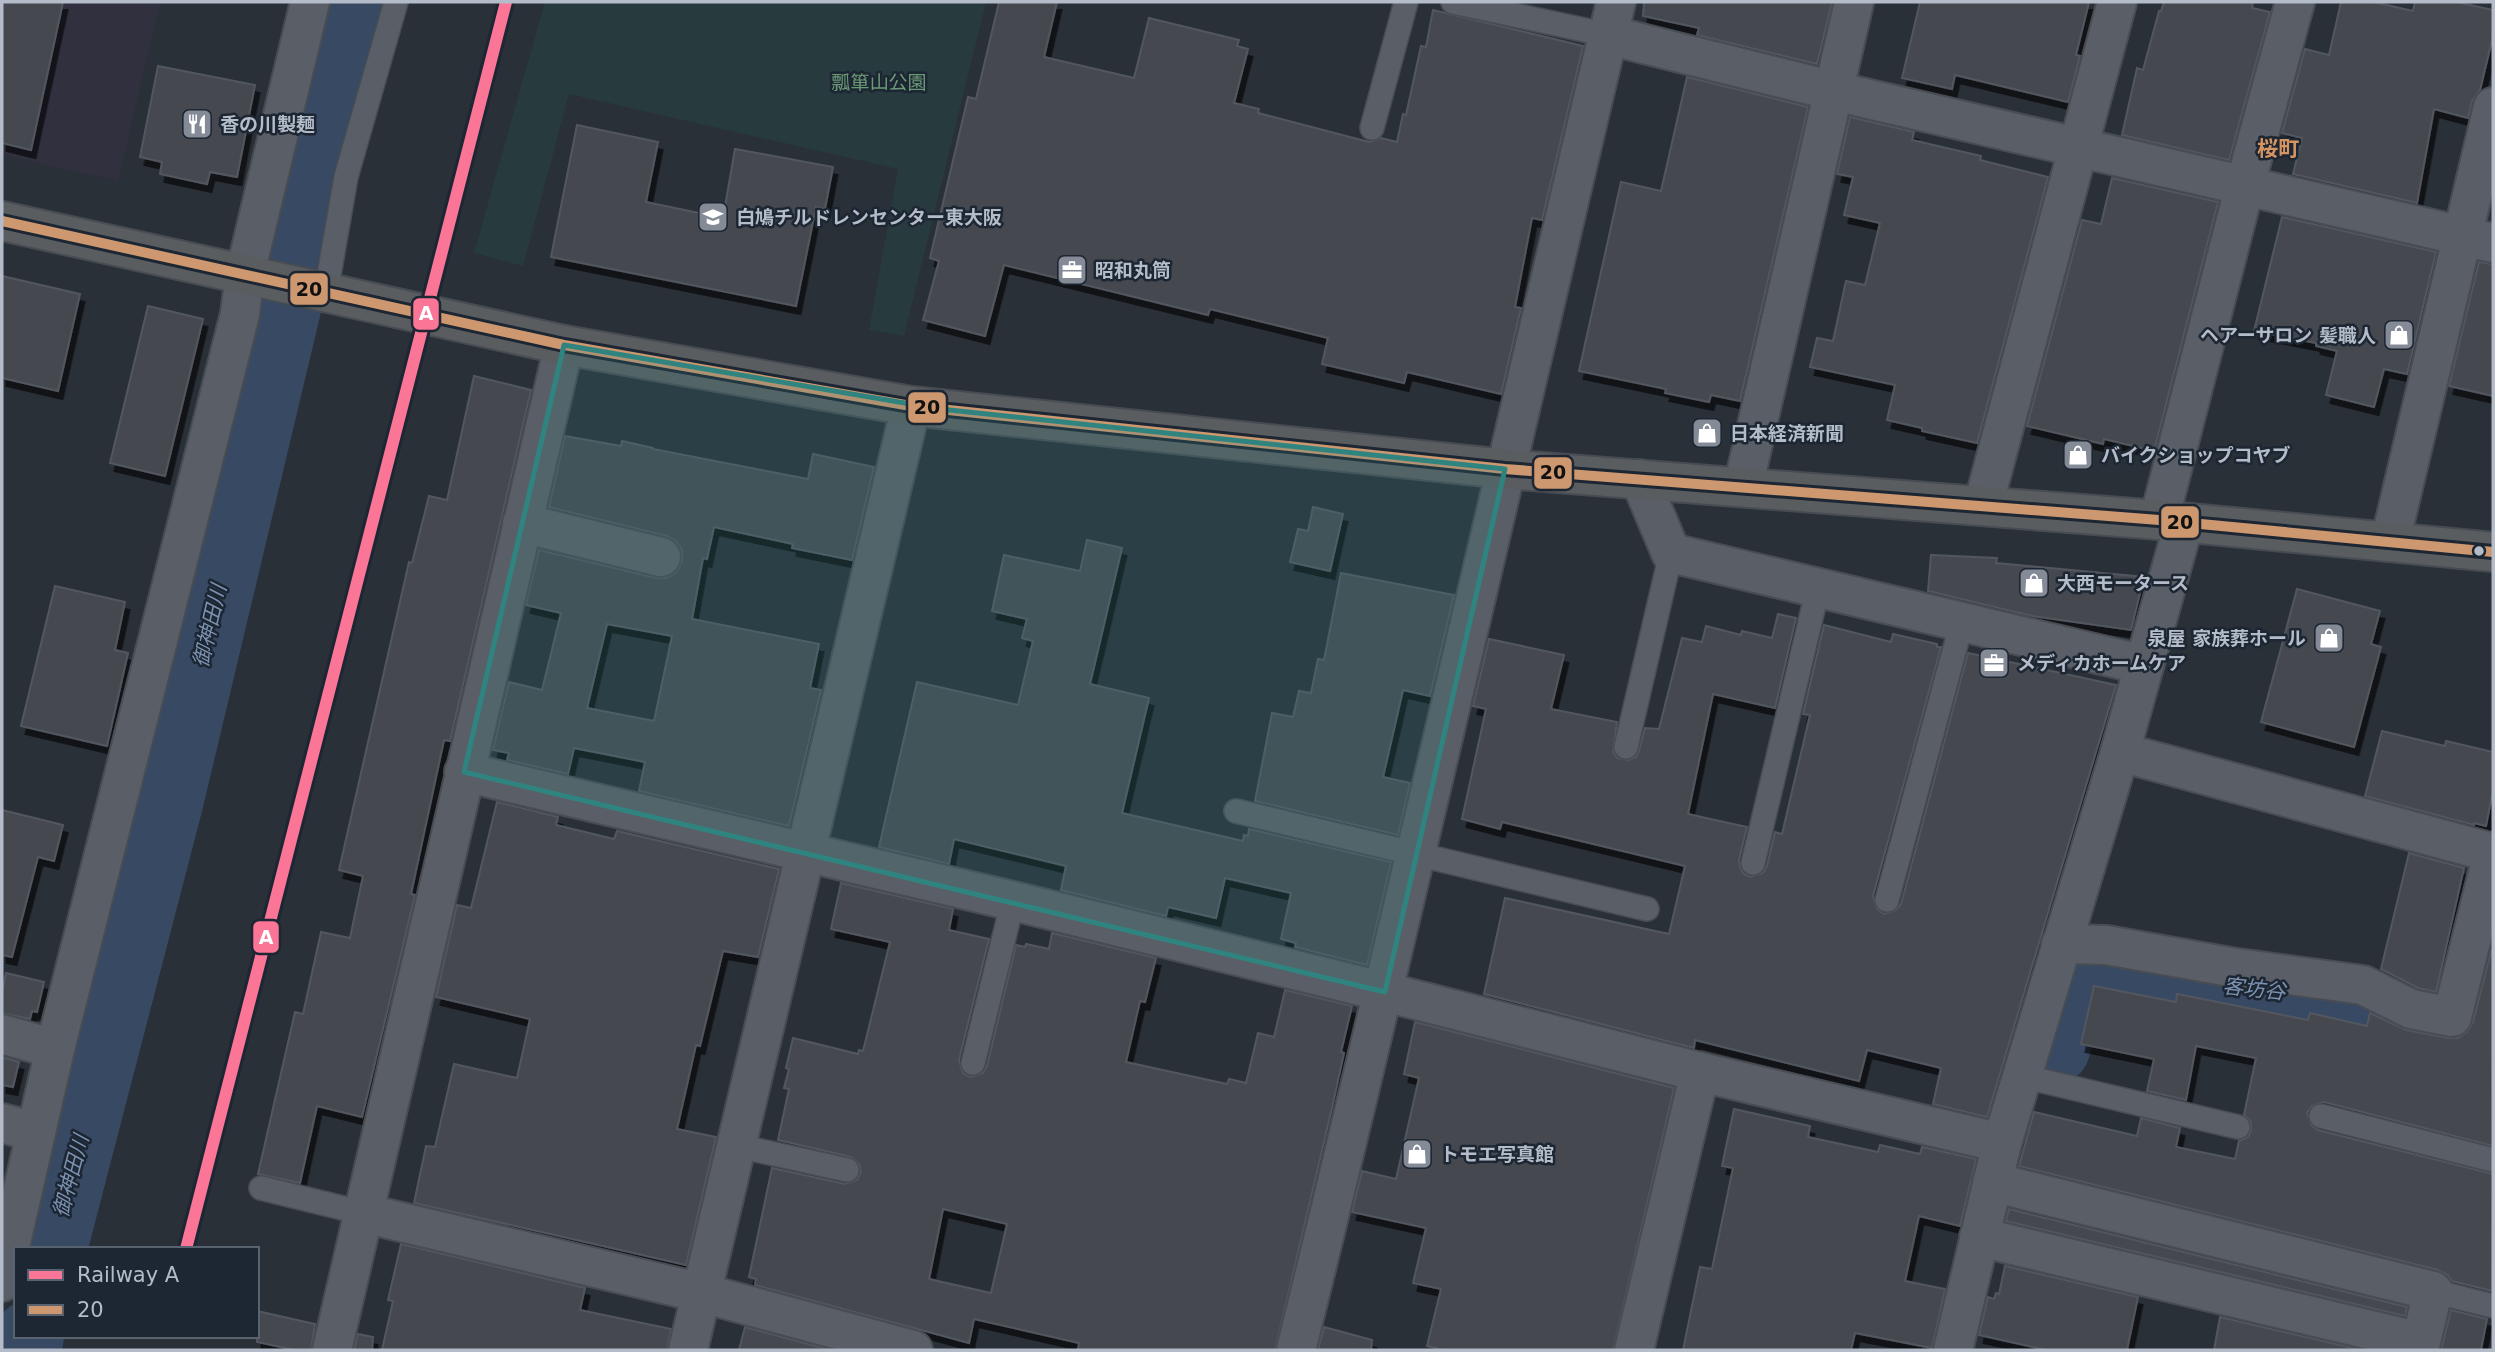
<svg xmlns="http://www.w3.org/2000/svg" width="2495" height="1352" font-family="'DejaVu Sans','Noto Sans JP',sans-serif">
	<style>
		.medical { fill: #31303e }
		.green { fill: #273a3e }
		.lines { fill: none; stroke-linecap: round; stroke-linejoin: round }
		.river { stroke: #384963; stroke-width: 70 }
		.building { fill: #444950; stroke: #52575f; stroke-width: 2; fill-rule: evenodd; filter: url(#shadow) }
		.lane-casing { stroke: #484c53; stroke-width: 26 }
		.street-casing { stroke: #484c53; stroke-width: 42 }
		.highway-casing { stroke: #474c53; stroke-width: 42 }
		.lane { stroke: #5a5e66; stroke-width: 23 }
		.street { stroke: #5a5e66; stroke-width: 38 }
		.highway { stroke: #5a5d60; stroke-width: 38 }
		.bus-1-casing { stroke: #1d2633; stroke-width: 16 }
		.bus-1 { stroke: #cd976f; stroke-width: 10 }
		.rail-1-casing { stroke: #1d2633; stroke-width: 18 }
		.rail-1 { stroke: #fa7596; stroke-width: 12 }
		.marked { fill: #308480; fill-opacity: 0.2; stroke: #308480; stroke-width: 5; stroke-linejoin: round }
		.bus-dot { fill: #b4bcc9; stroke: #1d2633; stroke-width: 2.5 }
		.labels { text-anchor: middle; stroke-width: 5; stroke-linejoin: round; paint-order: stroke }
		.park-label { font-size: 19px; fill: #6b9a76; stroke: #1d2633 }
		.poi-label { font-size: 19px; font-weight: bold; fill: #b4bcc9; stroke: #1d2633; text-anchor: start }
		.neighbourhood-label { font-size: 21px; font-weight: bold; fill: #d59563; stroke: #1d2633 }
		.water-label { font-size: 21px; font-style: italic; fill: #7c92b1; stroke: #1d2633 }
		.line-badge { stroke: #1d2633; stroke-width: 2.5 }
		.badge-label { font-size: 19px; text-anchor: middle; font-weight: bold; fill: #fff }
		.pale-badge-label { font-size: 19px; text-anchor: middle; font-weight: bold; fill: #111 }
	</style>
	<defs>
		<filter id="shadow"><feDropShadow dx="4.5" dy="8" stdDeviation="0" flood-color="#0009"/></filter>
	</defs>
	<rect width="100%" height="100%" fill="#2a3038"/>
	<polygon class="medical" points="2,2 160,2 118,181 2,155"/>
	<polygon class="green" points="545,2 986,2 904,336 869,330 898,169 569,94 523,266 474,253"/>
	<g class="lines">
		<g class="river">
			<polyline points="2055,1049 2071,993 2106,972 2351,999 2403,1021 2493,1046"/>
			<polyline points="52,1249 168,803 359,2"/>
			<polyline points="26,1350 29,1336"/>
		</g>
	</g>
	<g class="building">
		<polygon points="2,2 63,2 31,150 2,143"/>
		<polygon points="999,2 1057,2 1044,57 1134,78 1149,18 1239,40 1237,46 1248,49 1234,103 1259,109 1258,113 1369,142 1381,138 1397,142 1403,114 1406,115 1421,46 1426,47 1433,10 1583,46 1542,220 1532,218 1515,307 1521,308 1501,394 1407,372 1404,383 1322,364 1328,338 1210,309 1208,315 1004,265 985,336 923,320 939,261 930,258 968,97 976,99"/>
		<polygon points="1644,2 1832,2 1817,64 1697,35 1699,28 1643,16"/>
		<polygon points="1920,2 2089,2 2076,55 2080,56 2068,102 1955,75 1952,89 1902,78"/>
		<polygon points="2164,2 2253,2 2252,8 2270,12 2229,160 2122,135 2137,68 2143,70 2159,11 2161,11"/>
		<polygon points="2341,2 2374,2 2413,11 2415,2 2457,2 2493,10 2493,36 2480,90 2472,101 2468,118 2434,109 2417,203 2293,174 2302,138 2282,133 2305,49 2329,55"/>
		<polygon points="158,66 255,85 237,177 210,172 207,184 160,174 162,162 140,157"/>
		<polygon points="1687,77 1808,107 1740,401 1711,395 1709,402 1665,393 1666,389 1579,371 1621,182 1661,191"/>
		<polygon points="1850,117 1914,132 1912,140 1981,156 1980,160 2048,177 1977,443 1922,431 1922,428 1887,420 1895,385 1810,367 1817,338 1833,341 1846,281 1865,285 1880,223 1844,215 1853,177 1837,174"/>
		<polygon points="577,125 658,142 646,202 723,218 735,149 833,167 825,209 816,207 796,306 551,257"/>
		<polygon points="2112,178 2218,202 2154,451 2104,439 2103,444 2027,426 2082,220 2101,224"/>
		<polygon points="2282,217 2436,252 2407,374 2384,369 2374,407 2326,395 2337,351 2316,346 2316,343 2254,331"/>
		<polygon points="2479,262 2493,264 2493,396 2449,386"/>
		<polygon points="2,276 80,294 58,391 2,378"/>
		<polygon points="148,306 203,319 165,476 110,463"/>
		<polygon points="474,376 531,390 450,741 444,740 411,894 415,895 362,1117 317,1106 300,1183 258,1174 295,1012 303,1014 321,932 350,938 363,876 339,870 409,562 412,563 429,496 447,500"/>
		<path d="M 565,436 L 621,446 L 622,441 L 653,448 L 653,449 L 808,479 L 813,454 L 874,467 L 852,560 L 792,548 L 793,544 L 714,527 L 707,559 L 703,558 L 692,619 L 819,644 L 810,688 L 821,690 L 789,826 L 639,791 L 645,762 L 574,748 L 568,774 L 507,760 L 509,753 L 493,750 L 509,682 L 542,690 L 561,613 L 526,605 L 539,550 L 656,578 L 666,578 L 676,573 L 682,562 L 682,550 L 676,541 L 667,536 L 549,507 ZM 607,624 L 672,636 L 654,721 L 587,708 Z"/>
		<polygon points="1313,507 1343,514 1330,571 1290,562 1298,529 1308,531"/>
		<polygon points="1087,540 1122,548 1090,684 1149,698 1122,813 1243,841 1244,835 1248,836 1249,829 1391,862 1367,965 1295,947 1296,943 1281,939 1291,893 1225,878 1216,918 1168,907 1166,916 1061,890 1066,866 954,839 949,864 879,847 917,682 1018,705 1033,641 1022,638 1027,619 992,611 1004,555 1080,571"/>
		<polygon points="1931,555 1997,558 1996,563 2144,577 2131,630 2032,616 1928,591"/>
		<polygon points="1341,573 1454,595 1430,696 1403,690 1383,777 1410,783 1398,835 1255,801 1272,713 1293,717 1299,691 1311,693 1318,659 1324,660"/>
		<polygon points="55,586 125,602 115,650 128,653 107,746 21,726"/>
		<polygon points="2297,589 2380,611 2371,644 2381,647 2354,747 2261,722"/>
		<polygon points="1778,614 1796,618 1775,708 1713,694 1688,814 1747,827 1739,860 1740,868 1744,874 1750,877 1763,873 1767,866 1775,832 1782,834 1810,715 1803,714 1824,625 1891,642 1893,634 1937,644 1937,647 1941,647 1873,896 1877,909 1884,914 1896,910 1901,904 1968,653 2116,685 1987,1117 1933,1104 1941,1068 1867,1050 1859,1081 1695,1040 1694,1048 1484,994 1505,898 1669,934 1685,866 1502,822 1500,829 1462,819 1486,709 1473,706 1489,639 1564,655 1551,709 1617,722 1613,752 1617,758 1629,760 1636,757 1639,751 1645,728 1659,729 1682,638 1702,642 1706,626 1741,635 1742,631 1772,638"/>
		<polygon points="2382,731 2445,746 2446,741 2493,752 2493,790 2486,826 2474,823 2474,825 2365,796"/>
		<polygon points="497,802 558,817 556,825 614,839 617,831 779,869 758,957 723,951 700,1046 696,1045 677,1129 716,1137 686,1265 414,1203 426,1146 435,1147 454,1064 517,1078 530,1019 436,997 457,905 471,908"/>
		<polygon points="2,810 63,825 54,861 38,857 12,957 2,955"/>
		<polygon points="2409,853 2464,868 2436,992 2418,988 2381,969"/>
		<path d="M 841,883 L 953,909 L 949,930 L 989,939 L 959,1060 L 963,1073 L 970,1077 L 983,1073 L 987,1066 L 1016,945 L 1025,947 L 1026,944 L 1049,949 L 1052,933 L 1156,958 L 1145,1002 L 1140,1001 L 1126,1062 L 1227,1084 L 1229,1079 L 1246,1083 L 1258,1033 L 1274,1037 L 1285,990 L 1352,1006 L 1341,1052 L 1344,1053 L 1332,1108 L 1275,1350 L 1078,1350 L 1079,1343 L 974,1319 L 969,1343 L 755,1285 L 756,1279 L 749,1277 L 772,1168 L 845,1184 L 857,1180 L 861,1172 L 860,1165 L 851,1157 L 778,1140 L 789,1089 L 784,1088 L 789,1069 L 786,1068 L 793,1038 L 858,1054 L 859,1050 L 863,1051 L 890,942 L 831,929 ZM 943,1209 L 1007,1224 L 991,1293 L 929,1279 Z"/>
		<polygon points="2492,948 2493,1146 2324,1102 2312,1106 2307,1113 2311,1125 2318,1130 2493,1174 2492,1291 2452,1281 2448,1275 2438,1270 2019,1166 2034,1112 2137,1136 2141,1118 2180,1128 2176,1147 2235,1159 2239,1141 2248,1137 2251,1131 2251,1122 2244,1115 2256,1058 2196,1046 2186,1100 2147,1091 2154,1059 2081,1044 2094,986 2176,1002 2177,994 2308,1020 2310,1013 2367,1026 2370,1013 2406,1030 2448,1038 2458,1038 2467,1032 2473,1022"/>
		<polygon points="6,973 44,982 37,1012 32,1011 30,1019 2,1013 2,993"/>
		<polygon points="1415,1022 1674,1088 1613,1350 1443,1350 1427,1346 1441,1289 1413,1283 1426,1228 1352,1212 1362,1171 1396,1179 1419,1078 1404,1074"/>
		<polygon points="2,1057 19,1062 13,1087 2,1085"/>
		<polygon points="1734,1109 1810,1126 1808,1137 1878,1152 1880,1145 1920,1154 1922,1147 1976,1159 1960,1226 1919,1216 1905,1281 1945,1289 1932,1348 1855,1333 1851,1350 1683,1350 1700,1267 1712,1269 1733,1168 1722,1166"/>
		<polygon points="2009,1209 2407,1307 2405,1316 2006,1221"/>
		<polygon points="401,1244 585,1288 580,1310 671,1329 667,1350 382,1350 393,1301 388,1300"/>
		<polygon points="2005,1266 2138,1297 2127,1350 2046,1350 1979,1335 1988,1297 1994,1299 1996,1293 1999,1294"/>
		<polygon points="2451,1310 2487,1319 2481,1350 2441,1350"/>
		<polygon points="257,1311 315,1324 311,1350 295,1350 257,1342"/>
		<polygon points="2220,1317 2361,1350 2214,1350"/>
		<polygon points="745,1327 830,1350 739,1350"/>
		<polygon points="1324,1327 1372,1340 1371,1350 1318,1350"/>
		<polygon points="358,1334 373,1337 372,1350 354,1350"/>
	</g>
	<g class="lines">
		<g class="lane-casing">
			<g id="lane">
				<polyline points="1453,2 1608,35"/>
				<polyline points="1372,128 1406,2"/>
				<polyline points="326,292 346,177 396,2"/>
				<polyline points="1626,747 1671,553"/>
				<polyline points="1236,811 1647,909"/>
				<polyline points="1753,863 1818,588"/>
				<polyline points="1887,900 1962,622"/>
				<polyline points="973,1063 1013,901"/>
				<polyline points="2022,1076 2238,1127"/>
				<polyline points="2321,1116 2493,1160"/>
				<polyline points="738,1146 847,1170"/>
				<polyline points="261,1188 363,1213"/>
				<polyline points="2433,1291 2493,1306"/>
			</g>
		</g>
		<g class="street-casing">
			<g id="street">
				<polyline points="1608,35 1834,91 2493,243"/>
				<polyline points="1640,479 1671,553 2144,665"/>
				<polyline points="1743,487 1854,2"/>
				<polyline points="1983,506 2117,2"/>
				<polyline points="2159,520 2245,185 2295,2"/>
				<polyline points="522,523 661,557"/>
				<polyline points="2390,542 2493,107"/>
				<polyline points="2120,752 2493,853"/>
				<polyline points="464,772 1013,901 1385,992 1700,1072 2002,1143"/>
				<polyline points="2061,944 2106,945 2230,967 2363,985 2411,1009 2452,1017 2493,853"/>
				<polyline points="2,1034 55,1049"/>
				<polyline points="2,1123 36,1132"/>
				<polyline points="363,1213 702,1293 913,1350"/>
				<polyline points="1979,1237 2421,1342 2433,1291 1992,1182"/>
				<polyline points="2,1282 55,1049 240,314 245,274 310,2"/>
				<polyline points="332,1350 564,345"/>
				<polyline points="688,1350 911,406"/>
				<path d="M 1296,1350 C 1407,902 1509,451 1616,2"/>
				<polyline points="1634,1350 1700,1072"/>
				<polyline points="1953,1350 2002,1143 2120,752 2184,523"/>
			</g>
		</g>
		<g class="highway-casing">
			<polyline id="highway" points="2,221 564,345 911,406 1505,469 2159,520 2493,552"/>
		</g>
		<use href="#lane" class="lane"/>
		<use href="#street" class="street"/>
		<use href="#highway" class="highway"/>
		<g class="bus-1-casing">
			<polyline id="bus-1" points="2,221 564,345 911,406 1505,469 2159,520 2493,552"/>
		</g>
		<use href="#bus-1" class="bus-1"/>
		<g class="rail-1-casing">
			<polyline id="rail-1" points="186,1249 506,2"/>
		</g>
		<use href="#rail-1" class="rail-1"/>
	</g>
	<path class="marked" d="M 564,345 L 940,409 L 1505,469 L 1385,992 L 464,772 Z"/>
	<defs>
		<g id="restaurant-square" transform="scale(1.575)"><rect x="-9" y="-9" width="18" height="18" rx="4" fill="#848b96" stroke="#1d2633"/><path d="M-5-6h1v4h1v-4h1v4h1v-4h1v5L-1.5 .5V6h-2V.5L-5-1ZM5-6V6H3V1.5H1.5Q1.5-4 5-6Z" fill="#fff"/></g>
		<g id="school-square" transform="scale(1.575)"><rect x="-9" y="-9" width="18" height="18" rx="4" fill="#848b96" stroke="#1d2633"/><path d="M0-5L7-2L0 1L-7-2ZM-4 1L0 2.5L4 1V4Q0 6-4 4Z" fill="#fff"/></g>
		<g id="office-square" transform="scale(1.575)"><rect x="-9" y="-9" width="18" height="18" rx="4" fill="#848b96" stroke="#1d2633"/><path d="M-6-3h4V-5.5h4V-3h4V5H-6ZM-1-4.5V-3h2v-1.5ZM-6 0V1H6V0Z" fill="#fff"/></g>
		<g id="shop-square" transform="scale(1.575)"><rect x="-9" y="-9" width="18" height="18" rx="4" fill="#848b96" stroke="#1d2633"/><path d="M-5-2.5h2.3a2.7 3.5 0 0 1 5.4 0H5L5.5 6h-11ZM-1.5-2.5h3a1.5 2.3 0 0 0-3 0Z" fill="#fff"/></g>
	</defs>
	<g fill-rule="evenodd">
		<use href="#restaurant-square" x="197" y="124"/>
		<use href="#school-square" x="713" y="217"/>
		<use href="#office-square" x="1072" y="270"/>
		<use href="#shop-square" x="2399" y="335"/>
		<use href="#shop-square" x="1707" y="433"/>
		<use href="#shop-square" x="2078" y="455"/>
		<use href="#shop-square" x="2034" y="583"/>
		<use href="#shop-square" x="2329" y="638"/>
		<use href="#office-square" x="1994" y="663"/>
		<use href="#shop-square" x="1417" y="1154"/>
	</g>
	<circle class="bus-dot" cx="2479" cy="551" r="6"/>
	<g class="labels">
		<g class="park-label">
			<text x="879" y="89">瓢箪山公園</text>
		</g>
		<g class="poi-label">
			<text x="220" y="131">香の川製麺</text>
			<text x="736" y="224">白鳩チルドレンセンター東大阪</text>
			<text x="1095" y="277">昭和丸筒</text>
			<text x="2376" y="342" text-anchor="end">ヘアーサロン 髪職人</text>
			<text x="1730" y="440">日本経済新聞</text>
			<text x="2101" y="462">バイクショップコヤブ</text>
			<text x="2057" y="590">大西モータース</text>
			<text x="2306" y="645" text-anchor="end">泉屋 家族葬ホール</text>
			<text x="2017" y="670">メディカホームケア</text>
			<text x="1440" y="1161">トモエ写真館</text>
		</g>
		<g class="neighbourhood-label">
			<text x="2278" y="156">桜町</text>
		</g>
		<g class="water-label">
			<text transform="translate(210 626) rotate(-77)" y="7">御神田川</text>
			<text transform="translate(2254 989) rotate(6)" y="7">客坊谷</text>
			<text transform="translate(71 1176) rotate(-75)" y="7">御神田川</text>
		</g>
	</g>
	<g class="line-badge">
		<rect x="289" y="272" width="40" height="34" rx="7" fill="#cd976f"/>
		<rect x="412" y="297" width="28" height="34" rx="7" fill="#fa7596"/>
		<rect x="907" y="391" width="40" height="33" rx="7" fill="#cd976f"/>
		<rect x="1533" y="456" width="40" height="34" rx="7" fill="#cd976f"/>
		<rect x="2160" y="505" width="40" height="34" rx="7" fill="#cd976f"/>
		<rect x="252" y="920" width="28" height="34" rx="7" fill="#fa7596"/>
	</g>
	<g class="badge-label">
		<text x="426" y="320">A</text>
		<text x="266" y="944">A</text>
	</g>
	<g class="pale-badge-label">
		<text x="309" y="296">20</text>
		<text x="927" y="414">20</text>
		<text x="1553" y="479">20</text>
		<text x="2180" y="529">20</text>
	</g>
	<rect width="2495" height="1352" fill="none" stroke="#b4bcc9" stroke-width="7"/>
	<rect x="14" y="1247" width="245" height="91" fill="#1d2633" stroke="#59626f" stroke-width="2"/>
	<rect x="28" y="1270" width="35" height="10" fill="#fa7596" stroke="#59626f" stroke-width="2"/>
	<text x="77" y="1282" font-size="21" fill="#b4bcc9">Railway A</text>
	<rect x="28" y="1305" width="35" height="10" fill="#cd976f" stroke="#59626f" stroke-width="2"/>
	<text x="77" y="1317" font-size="21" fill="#b4bcc9">20</text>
</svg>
